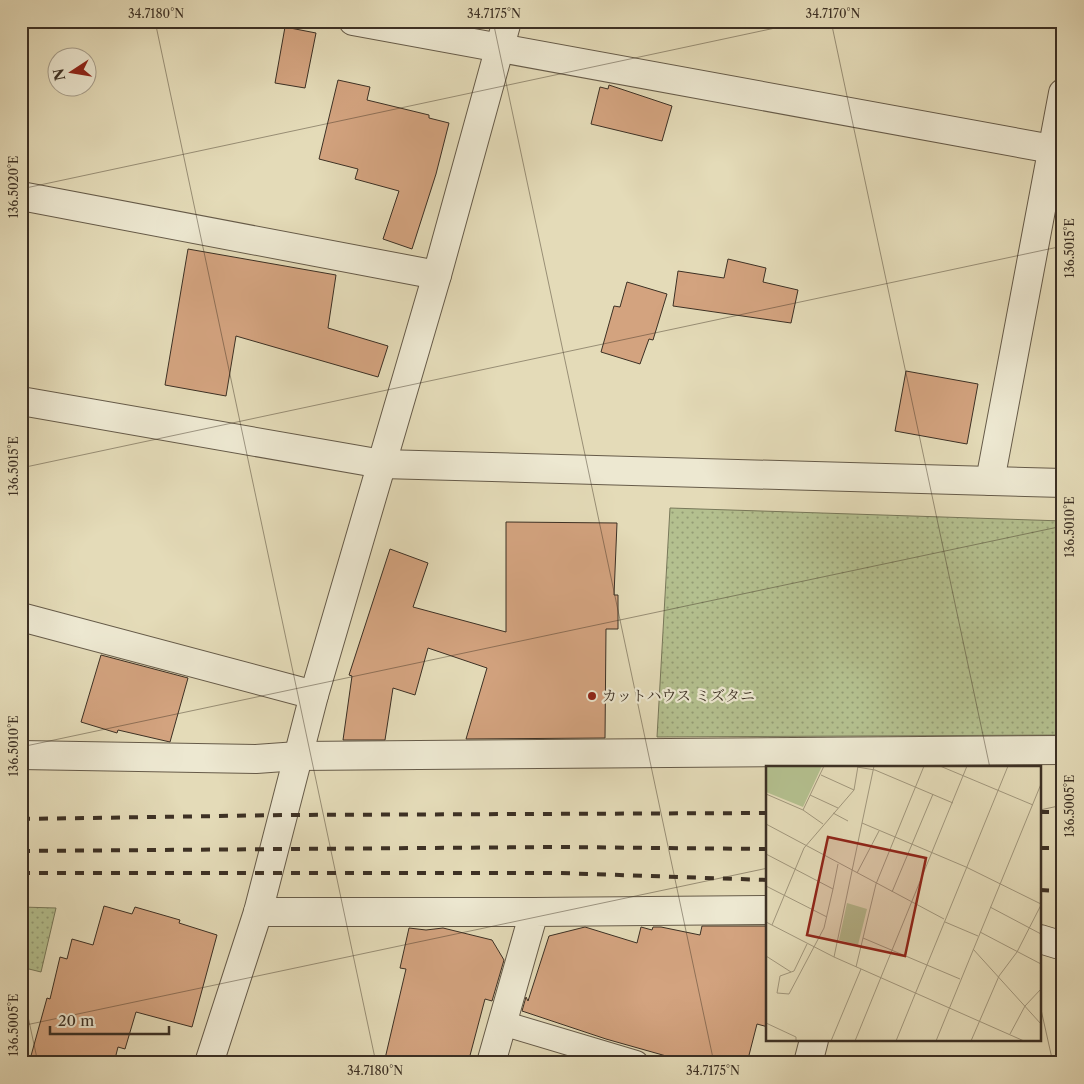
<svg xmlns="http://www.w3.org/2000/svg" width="1084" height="1084" font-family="'Libre Caslon Text','Noto Serif JP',serif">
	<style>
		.grass { fill: url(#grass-dots); stroke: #78785a }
		.building { fill: #d3a37f; stroke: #3c3024 }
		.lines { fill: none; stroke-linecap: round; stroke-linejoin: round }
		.service-casing { stroke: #665b49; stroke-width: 26 }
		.minor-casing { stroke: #665b49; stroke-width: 30 }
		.tertiary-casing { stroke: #665b49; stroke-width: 30 }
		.service { stroke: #ede8d1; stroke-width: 24 }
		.minor { stroke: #ede8d1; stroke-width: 28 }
		.tertiary { stroke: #ede8d1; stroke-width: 28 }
		.rail { stroke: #3c3024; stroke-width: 4; stroke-dasharray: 9 9; stroke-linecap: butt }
		.ticks { fill: none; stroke: #3c3024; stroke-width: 1; stroke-opacity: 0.45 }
		.poi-dot { fill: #8f2418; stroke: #ede8d1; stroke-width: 2 }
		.labels { text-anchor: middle; stroke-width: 4.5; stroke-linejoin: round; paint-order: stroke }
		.poi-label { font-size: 15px; fill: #3c3024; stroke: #ede8d1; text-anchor: start }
		.inset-road { fill: none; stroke: #a1977d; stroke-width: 1 }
		.view { fill: #8f2418; fill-opacity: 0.15; stroke: #8f2418; stroke-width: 2.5 }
		.inset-edge { fill: none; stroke: #3c3024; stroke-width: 2.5 }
		.neatline { fill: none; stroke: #3c3024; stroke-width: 2 }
		.ticks-label { font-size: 12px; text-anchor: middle; fill: #3c3024 }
	</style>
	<defs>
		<pattern id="grass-dots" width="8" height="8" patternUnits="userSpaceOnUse" patternTransform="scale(1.25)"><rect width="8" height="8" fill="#b4c08f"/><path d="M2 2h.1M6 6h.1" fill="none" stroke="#949c75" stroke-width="1.8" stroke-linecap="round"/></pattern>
	</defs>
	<rect width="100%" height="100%" fill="#e4dbb8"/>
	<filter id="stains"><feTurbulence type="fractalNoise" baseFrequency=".004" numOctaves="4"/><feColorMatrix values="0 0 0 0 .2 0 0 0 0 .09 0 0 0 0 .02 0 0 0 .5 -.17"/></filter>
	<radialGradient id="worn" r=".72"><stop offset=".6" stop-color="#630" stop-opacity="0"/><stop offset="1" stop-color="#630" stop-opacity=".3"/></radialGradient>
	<g class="grass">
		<polygon points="670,508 1063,521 1063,735 657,737"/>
		<polygon points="21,907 56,908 41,972 21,967"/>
	</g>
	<g class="building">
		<polygon points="285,27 316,33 305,88 275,83"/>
		<polygon points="338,80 370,87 367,100 429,115 429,118 449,123 436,174 412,249 383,239 399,191 355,179 358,169 319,159"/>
		<polygon points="609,85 672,106 662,141 591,124 600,87 608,89"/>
		<polygon points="188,249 336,275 328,328 388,346 378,377 236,336 226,396 165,385"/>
		<polygon points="728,259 766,268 763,282 798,290 791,323 673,306 678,271 724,278"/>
		<polygon points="627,282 667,294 653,340 649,339 640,364 601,352 614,306 620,307"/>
		<polygon points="906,371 978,384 967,444 895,431"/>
		<polygon points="506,522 617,523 614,595 618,595 618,629 606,629 605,738 466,739 487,668 428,648 415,695 393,688 385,740 343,740 352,676 349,675 390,549 428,563 413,607 506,632"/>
		<polygon points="101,655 188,678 170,742 118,730 117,733 81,722"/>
		<polygon points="104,906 132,914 135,907 180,920 179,923 217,935 192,1027 136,1012 125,1049 118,1047 114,1063 29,1063 47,998 50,999 60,957 67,959 72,939 93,945"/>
		<polygon points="702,926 768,926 768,1027 757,1024 747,1063 691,1063 606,1039 522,1011 526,997 528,1001 549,936 585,927 637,943 641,927 652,930 653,927 661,927 700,935"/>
		<polygon points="409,928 426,930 443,928 492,940 504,960 492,1001 485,999 468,1063 384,1063 406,969 400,968"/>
	</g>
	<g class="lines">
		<g class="service-casing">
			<polyline id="service" points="502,1023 636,1063"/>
		</g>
		<g class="minor-casing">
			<g id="minor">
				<polyline points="353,21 1063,151"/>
				<polyline points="21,196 437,275"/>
				<polyline points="990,481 1063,93"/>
				<polyline points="21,617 314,695"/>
				<polyline points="21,755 256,759 298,756 1063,750"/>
				<polyline points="258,912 534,912"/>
				<polyline points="1040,939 1063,946"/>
				<polyline points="209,1063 258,912 314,695 437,275 507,21"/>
				<polyline points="491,1063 534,912 768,910"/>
				<polyline points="808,1063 814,1040"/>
			</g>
		</g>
		<g class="tertiary-casing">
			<polyline id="tertiary" points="21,401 382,464 1063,483"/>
		</g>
		<use href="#service" class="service"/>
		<use href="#minor" class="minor"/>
		<use href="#tertiary" class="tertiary"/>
		<g class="rail">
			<polyline points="1040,812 1063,812"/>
			<polyline points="21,819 284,815 768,813"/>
			<polyline points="1040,848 1063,848"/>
			<polyline points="21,851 558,847 768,849"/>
			<polyline points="21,873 560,873 768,880"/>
			<polyline points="1040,890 1063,891"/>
		</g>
	</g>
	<path class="ticks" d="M 155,21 L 376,1063M 493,21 L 714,1063M 831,21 L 990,768M 21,189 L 808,21M 21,468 L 1063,246M 21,747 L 1063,526M 1040,810 L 1063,805M 21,984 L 38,1063M 1040,1005 L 1053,1063M 21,1026 L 768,868"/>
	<circle class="poi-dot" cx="592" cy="696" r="5"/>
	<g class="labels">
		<g class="poi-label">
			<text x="602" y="701">カットハウス ミズタニ</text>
		</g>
	</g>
	<g transform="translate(766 766)">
		<rect width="275" height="275" fill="#e4dbb8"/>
		<path d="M 0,0 L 56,0 L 37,41 L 0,26 ZM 81,137 L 101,143 L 92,179 L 73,174 Z" fill="#b4c08f"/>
		<path class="inset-road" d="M 108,0 L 96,57 L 200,101 L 275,138M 174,0 L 267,39M 91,1 L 109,4 L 187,37M 55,9 L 88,24M 0,28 L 37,44 L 57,58M 44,29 L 72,42M 37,44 L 58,0M 67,47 L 82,55M 0,58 L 178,153M 0,88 L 67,123 L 58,162 L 23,228 L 11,227 L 14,210 L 28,205 L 41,178M 91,107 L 113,65M 0,120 L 61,151M 67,123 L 72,98M 126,126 L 167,28M 224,141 L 275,168M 0,156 L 68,191 L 258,275M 179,156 L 212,170M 6,159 L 38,82 L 88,24 L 92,0M 214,166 L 275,198M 97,172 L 194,213M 207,183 L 275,258M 0,190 L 25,206M 68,191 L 96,57M 90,201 L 110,118 L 158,0M 0,257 L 30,271 L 30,275M 244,268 L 259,240 L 275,223M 65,275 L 95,203M 89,275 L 201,0M 130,275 L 242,0M 170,275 L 275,18M 205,275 L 233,210 L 251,186 L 275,139"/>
		<path class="view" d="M 62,71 L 160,92 L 139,190 L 41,169 Z"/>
		<rect width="275" height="275" class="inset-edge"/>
	</g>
	<rect width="1084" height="1084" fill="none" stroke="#e4dbb8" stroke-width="55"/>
	<g transform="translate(72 72) rotate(258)"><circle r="24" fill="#ede8d1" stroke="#a69e8c"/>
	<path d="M0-4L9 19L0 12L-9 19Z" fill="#8f2418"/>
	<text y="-8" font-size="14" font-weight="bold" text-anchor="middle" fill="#3c3024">N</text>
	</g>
	<path d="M50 1026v8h119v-8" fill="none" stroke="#3c3024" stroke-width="2.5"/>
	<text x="58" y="1026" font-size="15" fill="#3c3024" stroke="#ede8d1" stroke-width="4" paint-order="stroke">20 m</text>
	<rect x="28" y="28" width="1028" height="1028" class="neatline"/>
	<g class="ticks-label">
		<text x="156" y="18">34.7180°N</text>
		<text x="494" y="18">34.7175°N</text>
		<text x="833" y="18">34.7170°N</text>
		<text transform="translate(14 187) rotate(-90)" y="4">136.5020°E</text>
		<text transform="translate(1070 248) rotate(-90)" y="4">136.5015°E</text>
		<text transform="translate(14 466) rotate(-90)" y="4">136.5015°E</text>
		<text transform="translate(1070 527) rotate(-90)" y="4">136.5010°E</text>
		<text transform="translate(14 746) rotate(-90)" y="4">136.5010°E</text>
		<text transform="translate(1070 806) rotate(-90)" y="4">136.5005°E</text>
		<text transform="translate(14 1025) rotate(-90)" y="4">136.5005°E</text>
		<text x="375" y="1075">34.7180°N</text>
		<text x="713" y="1075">34.7175°N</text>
	</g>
	<rect width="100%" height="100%" filter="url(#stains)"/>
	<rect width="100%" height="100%" fill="url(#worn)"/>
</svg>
